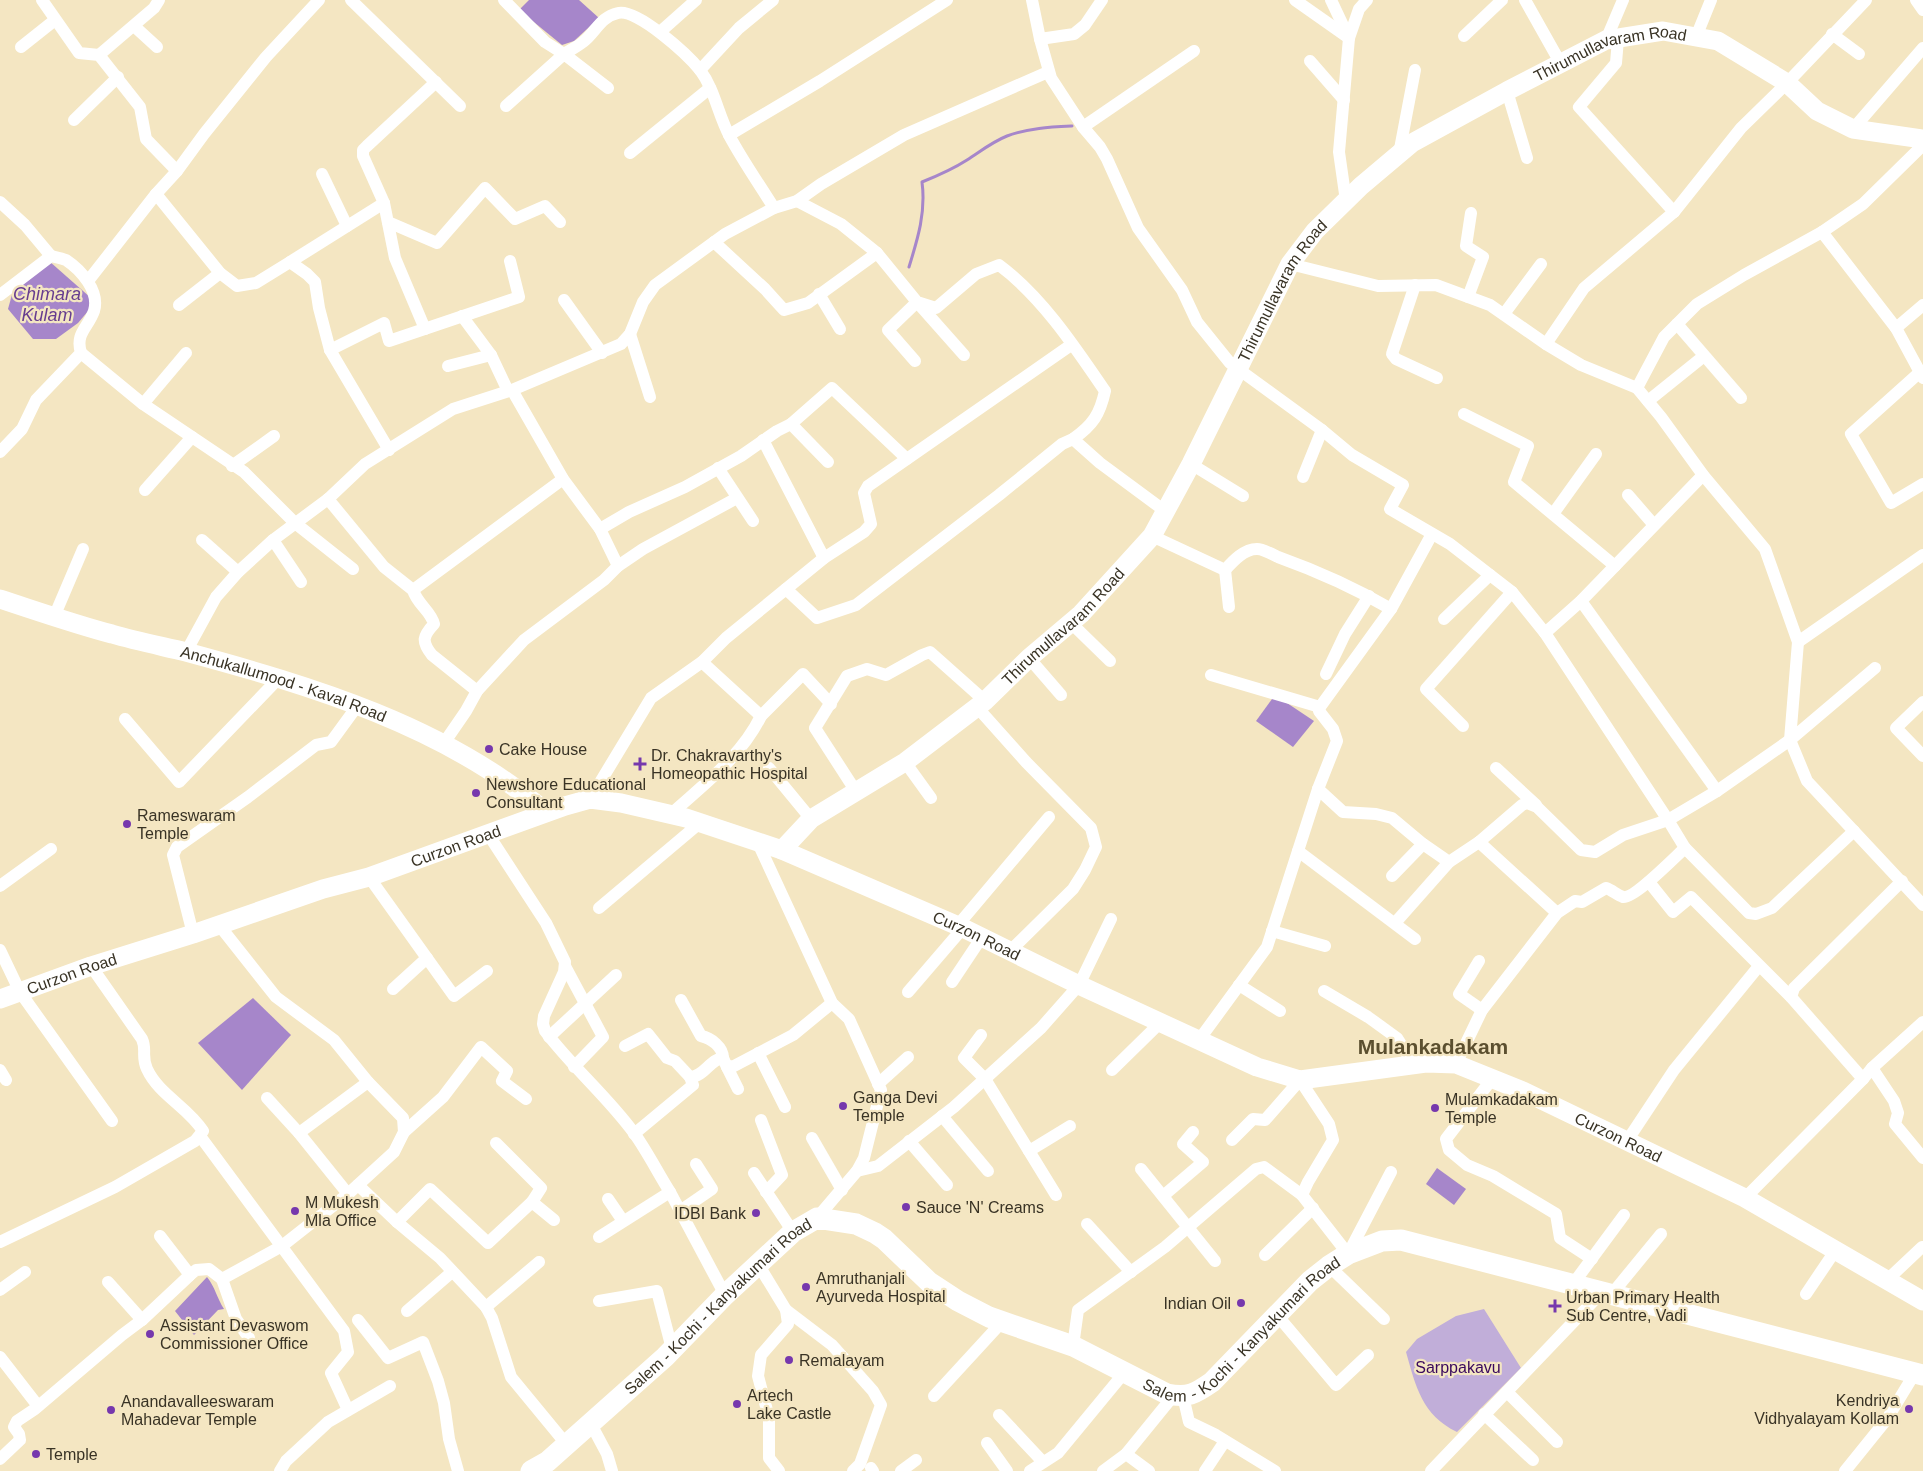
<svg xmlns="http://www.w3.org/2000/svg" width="1923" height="1471" font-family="Arial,sans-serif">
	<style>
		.green { fill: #c1aed9 }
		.water { fill: #a686ca }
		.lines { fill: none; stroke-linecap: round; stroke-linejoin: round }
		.stream { stroke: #a686ca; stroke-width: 3 }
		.street { stroke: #fff; stroke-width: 12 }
		.secondary { stroke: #fff; stroke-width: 19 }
		.primary { stroke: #fff; stroke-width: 21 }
		.poi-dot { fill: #7638ad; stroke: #f4e6c2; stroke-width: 2 }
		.labels { text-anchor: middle; stroke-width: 4.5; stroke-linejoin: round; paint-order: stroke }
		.street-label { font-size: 16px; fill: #393325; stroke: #f4e6c2 }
		.poi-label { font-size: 16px; fill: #393325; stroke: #f4e6c2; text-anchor: start }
		.park-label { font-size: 16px; fill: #39085c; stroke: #f4e6c2 }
		.water-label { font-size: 18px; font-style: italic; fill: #673d8f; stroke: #f4e6c2 }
		.district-label { font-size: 21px; font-weight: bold; fill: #5b4f2f; stroke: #f4e6c2 }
	</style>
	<rect width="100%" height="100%" fill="#f4e6c2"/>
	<path class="green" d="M 1484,1309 L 1521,1368 L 1457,1432 C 1422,1415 1416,1387 1406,1352 L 1417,1339 L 1456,1316 Z"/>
	<g class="water">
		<polygon points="529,0 579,0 599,18 574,41 562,45 519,10"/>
		<polygon points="49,261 91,298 89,310 78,323 56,339 33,339 8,309 13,291"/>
		<polygon points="1275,695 1314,721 1293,747 1256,721"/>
		<polygon points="253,998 291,1035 242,1090 198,1043"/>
		<polygon points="1437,1168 1466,1189 1454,1205 1426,1184"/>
		<path d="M 207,1277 C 215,1287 217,1298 224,1309 L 218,1310 L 194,1335 L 175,1311 Z"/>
	</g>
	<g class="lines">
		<path class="stream" d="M 909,267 C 918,238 926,212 922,182 C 937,176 953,169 967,160 C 981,151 992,142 1007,136 C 1028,128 1051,127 1072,126"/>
		<g class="street">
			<polyline points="42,0 79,53 99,55 140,107 146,139 177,171"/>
			<polyline points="351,0 460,106"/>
			<path d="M 504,0 L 545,42 L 564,54 C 570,50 577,47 583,42 C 596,32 600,17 618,13 C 637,8 688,55 700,70 C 715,90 718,115 730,137 C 743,161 759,184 774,208"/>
			<polyline points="1032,0 1040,39 1074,34 1085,25 1102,0"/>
			<polyline points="1295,0 1349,38"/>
			<polyline points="1331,0 1348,36"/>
			<polyline points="1525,0 1561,64"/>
			<polyline points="1916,0 1923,10"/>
			<polyline points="134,26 157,47"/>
			<polyline points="660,32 696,0"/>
			<polyline points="1832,34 1859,54"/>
			<polyline points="1464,36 1502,0"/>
			<polyline points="1696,37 1711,0"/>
			<polyline points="1040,39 1051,78 1083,127 1100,147 1107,159 1138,228 1182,290 1197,322 1230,363 1322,430 1352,455 1403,485 1390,509 1450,544 1512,592 1545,633 1581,601 1703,475"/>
			<polyline points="1618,39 1616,63 1579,107 1674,212"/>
			<polyline points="1606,40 1623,0"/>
			<polyline points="21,47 55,20"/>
			<polyline points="99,55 154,8 159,0"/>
			<polyline points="1310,61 1344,100"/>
			<polyline points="700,70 739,28 773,0"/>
			<polyline points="1507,91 1527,158"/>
			<polyline points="506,106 564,54 608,88"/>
			<polyline points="74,120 118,77"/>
			<polyline points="1083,127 1194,51"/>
			<polyline points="1853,129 1923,48"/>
			<polyline points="729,135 820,81 947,0"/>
			<polyline points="1923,145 1863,204 1822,232 1744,275 1697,304 1664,337 1637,388 1661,417 1703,475 1765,549 1798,642 1790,740 1807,781 1923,905"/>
			<polyline points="630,153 710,88"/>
			<polyline points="1399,154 1415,70"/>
			<polyline points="322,174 347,226"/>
			<polyline points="156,194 220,273 237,286 256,283 290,262 307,274 315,282 319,308 330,350 389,450"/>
			<path d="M 797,201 L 841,224 L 877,253 L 917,302 L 936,308 L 976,274 L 999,265 C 1042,297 1075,347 1105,391 C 1100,414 1093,425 1073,439"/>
			<polyline points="1346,201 1339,152 1349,38 1359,9 1367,0"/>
			<polyline points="0,202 25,225 51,256"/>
			<polyline points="388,222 437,243 485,188 515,219 545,206 560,222"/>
			<polyline points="1822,232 1896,328 1923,305"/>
			<polyline points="714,242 765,289 784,310 808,303 877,253"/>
			<polyline points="290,262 384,203"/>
			<polyline points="1290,264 1378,286 1436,285 1490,305 1546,344 1581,365 1637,388"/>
			<polyline points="88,281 156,194 177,171 204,134 266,57 319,0"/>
			<polyline points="1415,285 1392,354 1396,359 1437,378"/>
			<polyline points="819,294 840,329"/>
			<path d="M 0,295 L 51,256 C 55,257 61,258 66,260 C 81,270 100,291 94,311 C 88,328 75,333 81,353 L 36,400 L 22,429 L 0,452"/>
			<polyline points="1468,297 1483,257 1466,246 1471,213"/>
			<polyline points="564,300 602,353"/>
			<polyline points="179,305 220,273"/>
			<polyline points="1504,314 1541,264"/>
			<polyline points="462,316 491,355 508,391"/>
			<polyline points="1677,324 1741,398"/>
			<polyline points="1896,328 1923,378"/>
			<polyline points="425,329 395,258 384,203 363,156 363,150 367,146 436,82"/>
			<polyline points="630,334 650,397"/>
			<polyline points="1546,344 1584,288 1674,212 1741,128 1787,83 1866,0"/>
			<polyline points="330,350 384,323 389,341 519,297 510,261"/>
			<polyline points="81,353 143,404 244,472 295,523 353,569"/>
			<polyline points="915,361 888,330 917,302 964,355"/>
			<polyline points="448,366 491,355"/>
			<polyline points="1919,373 1851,434 1891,503 1923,484"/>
			<polyline points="1648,401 1704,356"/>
			<polyline points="143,404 186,353"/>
			<polyline points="1464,414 1528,446 1514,482 1615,566"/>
			<polyline points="791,424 828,462"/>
			<polyline points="763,440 824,558"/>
			<polyline points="1191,464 1243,496"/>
			<polyline points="232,466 274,436"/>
			<polyline points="718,468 753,521"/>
			<polyline points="1303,477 1322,430"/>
			<polyline points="145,490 192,437"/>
			<polyline points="1628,495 1654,525"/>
			<polyline points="328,499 384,567 413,590"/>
			<polyline points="1553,514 1596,454"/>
			<polyline points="600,529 629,512 685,487 741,456 777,431 791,424 832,388 907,459"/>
			<path d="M 1152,536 L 1225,570 C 1233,561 1244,549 1257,549 C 1263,549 1272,554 1278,557 C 1317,571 1355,588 1391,609"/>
			<polyline points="202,540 238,572"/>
			<polyline points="273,540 301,582"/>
			<polyline points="618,566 643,549 737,498"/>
			<polyline points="1225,570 1229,607"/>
			<polyline points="786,589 824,558 864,532 871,524 864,493 868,486 1071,345"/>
			<polyline points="1581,601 1717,791"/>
			<polyline points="54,617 83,549"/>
			<polyline points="1444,619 1490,575"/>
			<polyline points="1071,623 1110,661"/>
			<polyline points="1798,642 1923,555"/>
			<polyline points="186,652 216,597 238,572 273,540 328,499 365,464 453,409 512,390 621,344 630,334 643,302 655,285 725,234 774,208 797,201 821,184 904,135 1048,72"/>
			<polyline points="1029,658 1061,695"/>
			<polyline points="702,662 761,716 803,674 831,704"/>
			<polyline points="1326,674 1345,634 1369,596"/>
			<polyline points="1211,675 1320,707"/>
			<path d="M 477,691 L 432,655 C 421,641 423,636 434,624 C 431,611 417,604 413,590 L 563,479"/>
			<polyline points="1923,702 1896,728 1923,756"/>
			<polyline points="976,706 1026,762 1091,828 1096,847 1085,870 1073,889 1011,950"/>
			<polyline points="125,719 179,782 278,679"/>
			<polyline points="1463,726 1426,689 1512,592"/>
			<polyline points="444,743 466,711 477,691 524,640 604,580 618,566 600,529 563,479 512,390"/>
			<polyline points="905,762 931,798"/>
			<polyline points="769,768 811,819"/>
			<polyline points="1496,768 1536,805"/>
			<polyline points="1318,789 1343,812 1376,814 1392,818 1423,844 1449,862 1479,842 1557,913"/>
			<polyline points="855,790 815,728 847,676 867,669 886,675 922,655 930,652 985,701"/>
			<polyline points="590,799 651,698 702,662 726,638 786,589 817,618 856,605 999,495 1062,444 1073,439 1100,463 1165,511"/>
			<path d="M 671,814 C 704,784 741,757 761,716"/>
			<path d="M 488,834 L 546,923 L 565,962 L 564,972 L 544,1016 L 543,1024 L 545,1031 C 572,1067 607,1096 634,1133 C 647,1151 658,1173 670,1192"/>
			<polyline points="1479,842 1522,805 1527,803 1537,807 1581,850 1595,852 1623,835 1668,820 1545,633"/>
			<polyline points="758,843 832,1003 849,1019 881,1090 864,1158 857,1171 817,1218"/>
			<polyline points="1685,848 1749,913 1756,914 1772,908 1854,831"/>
			<polyline points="1298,851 1415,939"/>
			<polyline points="1392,876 1423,844"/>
			<polyline points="369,877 454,996 487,971"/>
			<polyline points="1649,882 1673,912 1691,897 1791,997"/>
			<polyline points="0,886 51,849"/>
			<polyline points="599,908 701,822"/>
			<polyline points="1395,923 1449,862"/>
			<polyline points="958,925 1049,817"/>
			<polyline points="1272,931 1325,946"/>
			<polyline points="193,934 173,855 177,847 248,797 316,745 331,742 358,705"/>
			<polyline points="0,950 20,992 112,1121"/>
			<polyline points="1479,961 1459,994 1482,1010"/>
			<polyline points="565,966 603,1037 574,1067"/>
			<polyline points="952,982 982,937"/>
			<polyline points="1239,985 1280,1011"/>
			<polyline points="393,989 427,958"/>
			<polyline points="1324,991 1368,1017 1397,1038 1414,1065"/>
			<polyline points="908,992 963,928"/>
			<path d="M 681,1000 L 701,1036 C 711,1038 723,1047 723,1058"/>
			<polyline points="981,1035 964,1058 985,1079 1056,1195"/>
			<polyline points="549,1037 616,975"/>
			<polyline points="1199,1040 1267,947 1318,789 1337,741 1333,729 1319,711 1320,707 1391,609 1432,534"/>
			<polyline points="625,1046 648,1034 667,1058 675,1061 690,1077"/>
			<polyline points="758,1053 785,1107"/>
			<path d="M 1456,1064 L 1482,1010 L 1557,913 L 1575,901 L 1582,902 L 1606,888 C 1612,890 1617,895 1623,897 C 1634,899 1675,857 1685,848 L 1668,820 L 1717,791 L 1790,740 L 1875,668"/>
			<polyline points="727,1067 738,1089"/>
			<polyline points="1872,1068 1894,1101 1898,1113 1895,1124 1923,1158"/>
			<polyline points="0,1070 6,1080"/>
			<polyline points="1112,1070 1161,1022"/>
			<polyline points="1492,1079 1446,1139 1449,1150 1467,1165 1493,1176 1556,1214 1560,1238 1592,1259"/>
			<polyline points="1863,1079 1791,997 1794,988 1902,881"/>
			<polyline points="878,1084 908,1057"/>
			<polyline points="267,1098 299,1133 348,1194"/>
			<polyline points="942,1116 988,1171"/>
			<polyline points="761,1120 782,1175 766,1192"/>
			<polyline points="404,1132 443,1097 481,1047 507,1071 502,1081 526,1099"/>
			<polyline points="299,1133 368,1082"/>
			<path d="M 634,1134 L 693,1085 L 690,1077 C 704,1077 710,1059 723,1058 L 727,1067 L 734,1066 L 793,1035 L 832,1003"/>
			<polyline points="200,1136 344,1331 348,1352 331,1373 348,1410"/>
			<polyline points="812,1138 842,1190"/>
			<polyline points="1232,1140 1253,1119 1265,1120 1300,1080 1329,1124 1333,1140 1308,1182 1302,1195 1348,1254 1391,1172"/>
			<polyline points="909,1141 947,1185"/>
			<polyline points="1627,1141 1674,1070 1759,966"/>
			<polyline points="496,1143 541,1188 532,1202"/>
			<polyline points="1029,1151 1070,1126"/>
			<polyline points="1141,1169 1215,1261"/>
			<polyline points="857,1171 878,1166 954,1107 1041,1028 1079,985 1111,919"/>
			<polyline points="754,1173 793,1232"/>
			<polyline points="358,1185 397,1222 440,1258 486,1307 492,1318 511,1377 567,1445"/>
			<polyline points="1163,1196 1203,1162 1183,1144 1193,1132"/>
			<polyline points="1745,1198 1863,1079 1872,1068 1923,1022"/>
			<polyline points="608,1199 623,1221"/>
			<polyline points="680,1211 712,1189 696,1164"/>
			<polyline points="397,1222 430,1189 488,1243 532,1202 554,1220"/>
			<polyline points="1087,1224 1131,1272"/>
			<polyline points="160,1236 190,1275"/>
			<polyline points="599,1237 670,1192 725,1295"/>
			<path d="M 0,1242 L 115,1187 L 195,1141 L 203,1131 C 188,1107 159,1095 147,1069 C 141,1056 147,1050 142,1039 L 91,966"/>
			<polyline points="1265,1255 1313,1208"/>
			<polyline points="758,1264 786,1310 788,1324 761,1355 758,1376 769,1418 769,1458 779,1471"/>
			<polyline points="1329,1266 1384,1319"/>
			<polyline points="222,1279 236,1319 249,1338"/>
			<polyline points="1886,1281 1922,1247"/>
			<polyline points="108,1282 142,1320"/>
			<polyline points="1573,1284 1624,1215"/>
			<polyline points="0,1290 25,1272"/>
			<polyline points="1806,1294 1835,1251"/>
			<polyline points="1611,1295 1661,1234"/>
			<polyline points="599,1301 657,1291 672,1349"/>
			<polyline points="486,1307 539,1262"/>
			<polyline points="786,1310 832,1345 873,1391 881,1405 860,1464 853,1471"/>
			<polyline points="407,1311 452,1272"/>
			<polyline points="1277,1315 1336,1385 1368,1355"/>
			<polyline points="358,1320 388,1358 423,1342 438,1381 444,1403 449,1439 458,1471"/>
			<polyline points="1073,1346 1078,1310 1165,1247 1256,1169 1264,1167 1302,1195"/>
			<polyline points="0,1357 38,1406"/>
			<polyline points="1507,1392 1557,1442"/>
			<polyline points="934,1396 1002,1322"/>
			<polyline points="1183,1396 1189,1422 1216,1435 1275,1471"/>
			<polyline points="1484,1414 1533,1460"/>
			<polyline points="999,1415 1043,1462"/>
			<polyline points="591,1424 607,1454 612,1471"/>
			<polyline points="987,1443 1007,1471"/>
			<polyline points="1126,1454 1149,1471"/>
			<polyline points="0,1459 20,1440 19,1434 14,1427 17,1421 35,1409 122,1335 142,1320 190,1275 196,1270 209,1269 222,1279 282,1246 348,1194 394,1152 404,1132 403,1118 368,1082 334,1040 276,997 219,925"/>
			<polyline points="871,1468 873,1471"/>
			<polyline points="280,1471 286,1461 328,1422 390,1386"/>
			<polyline points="901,1471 916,1460"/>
			<polyline points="1030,1471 1058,1453 1124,1373"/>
			<polyline points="1103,1471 1126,1454 1174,1395"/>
			<polyline points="1205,1471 1225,1441"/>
			<polyline points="1431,1471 1601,1293"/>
			<polyline points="1845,1471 1887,1419 1915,1373"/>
		</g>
		<g class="secondary">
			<path id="s1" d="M 0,599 C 37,611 74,624 112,634 C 136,641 161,646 186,652 C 312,686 445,726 546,812"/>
			<path id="s2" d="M 782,850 L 811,819 L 905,762 L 985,701 L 1029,658 L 1081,614 L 1152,536 L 1191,464 L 1290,264 L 1315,231 L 1361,186 L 1412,143 L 1507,91 L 1606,40 L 1663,31 L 1718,41 L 1787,83 L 1817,111 L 1853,129 L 1923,139"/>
			<path id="s3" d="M 0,999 L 91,966 L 193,934 L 323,889 L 369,877 L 565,806 L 590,799 L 621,803 L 686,818 L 782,850 L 963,928 L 1079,985 L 1257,1067 L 1300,1080 L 1426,1063 L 1456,1064 L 1523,1091 L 1745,1198 L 1923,1301"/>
		</g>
		<path class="primary" id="s4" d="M 531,1471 L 547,1462 L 665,1357 L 725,1295 L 793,1232 L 817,1218 L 856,1224 L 875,1233 L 884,1239 L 929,1282 L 958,1301 L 989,1317 L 1073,1346 L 1167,1394 C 1188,1398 1195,1394 1212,1382 L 1310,1281 L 1329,1266 L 1348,1254 L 1382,1241 L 1401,1240 L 1923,1375"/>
	</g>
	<g class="poi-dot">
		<circle cx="489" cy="749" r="5"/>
		<path d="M637.5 756.5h5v5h5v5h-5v5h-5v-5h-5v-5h5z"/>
		<circle cx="476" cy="793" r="5"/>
		<circle cx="127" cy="824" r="5"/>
		<circle cx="843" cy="1106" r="5"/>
		<circle cx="1435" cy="1108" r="5"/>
		<circle cx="906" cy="1207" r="5"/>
		<circle cx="295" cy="1211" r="5"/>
		<circle cx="756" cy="1213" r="5"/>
		<circle cx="806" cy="1287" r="5"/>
		<circle cx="1241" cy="1303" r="5"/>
		<path d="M1552.5 1298.5h5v5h5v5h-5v5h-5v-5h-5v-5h5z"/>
		<circle cx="150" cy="1334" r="5"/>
		<circle cx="789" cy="1360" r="5"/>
		<circle cx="737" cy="1404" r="5"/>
		<circle cx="1909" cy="1409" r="5"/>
		<circle cx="111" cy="1410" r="5"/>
		<circle cx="36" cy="1454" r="5"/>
	</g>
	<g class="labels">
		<g class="street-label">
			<text dy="6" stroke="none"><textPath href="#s2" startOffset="1186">Thirumullavaram Road</textPath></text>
			<text dy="6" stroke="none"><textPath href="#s2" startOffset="766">Thirumullavaram Road</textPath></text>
			<text dy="6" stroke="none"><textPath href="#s2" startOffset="361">Thirumullavaram Road</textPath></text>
			<text dy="6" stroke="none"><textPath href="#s1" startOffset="296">Anchukallumood - Kaval Road</textPath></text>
			<text dy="6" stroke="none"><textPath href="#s3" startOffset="481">Curzon Road</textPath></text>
			<text dy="6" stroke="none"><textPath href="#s3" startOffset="1035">Curzon Road</textPath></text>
			<text dy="6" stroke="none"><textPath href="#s3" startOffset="76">Curzon Road</textPath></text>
			<text dy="6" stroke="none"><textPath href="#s3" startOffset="1725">Curzon Road</textPath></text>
			<text dy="6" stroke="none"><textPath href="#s4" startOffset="250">Salem - Kochi - Kanyakumari Road</textPath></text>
			<text dy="6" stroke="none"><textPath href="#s4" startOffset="880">Salem - Kochi - Kanyakumari Road</textPath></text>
		</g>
		<g class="poi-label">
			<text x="499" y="755">Cake House</text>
			<text x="651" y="761">Dr. Chakravarthy's<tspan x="651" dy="18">Homeopathic Hospital</tspan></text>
			<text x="486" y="790">Newshore Educational<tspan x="486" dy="18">Consultant</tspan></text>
			<text x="137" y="821">Rameswaram<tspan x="137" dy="18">Temple</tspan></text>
			<text x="853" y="1103">Ganga Devi<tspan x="853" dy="18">Temple</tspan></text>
			<text x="1445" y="1105">Mulamkadakam<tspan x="1445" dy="18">Temple</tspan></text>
			<text x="305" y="1208">M Mukesh<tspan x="305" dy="18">Mla Office</tspan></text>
			<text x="916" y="1213">Sauce 'N' Creams</text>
			<text x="746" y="1219" text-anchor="end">IDBI Bank</text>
			<text x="816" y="1284">Amruthanjali<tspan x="816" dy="18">Ayurveda Hospital</tspan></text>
			<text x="1566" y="1303">Urban Primary Health<tspan x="1566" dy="18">Sub Centre, Vadi</tspan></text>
			<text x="1231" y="1309" text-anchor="end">Indian Oil</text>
			<text x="160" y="1331">Assistant Devaswom<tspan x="160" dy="18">Commissioner Office</tspan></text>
			<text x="799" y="1366">Remalayam</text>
			<text x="747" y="1401">Artech<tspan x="747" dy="18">Lake Castle</tspan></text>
			<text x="1899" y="1406" text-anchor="end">Kendriya<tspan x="1899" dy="18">Vidhyalayam Kollam</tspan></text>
			<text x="121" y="1407">Anandavalleeswaram<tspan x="121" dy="18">Mahadevar Temple</tspan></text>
			<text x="46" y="1460">Temple</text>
		</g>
		<g class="park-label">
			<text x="1458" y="1373">Sarppakavu</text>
		</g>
		<g class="water-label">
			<text x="47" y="300">Chimara<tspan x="47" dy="21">Kulam</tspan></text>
		</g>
		<g class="district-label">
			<text x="1433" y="1054">Mulankadakam</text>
		</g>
	</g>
</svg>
